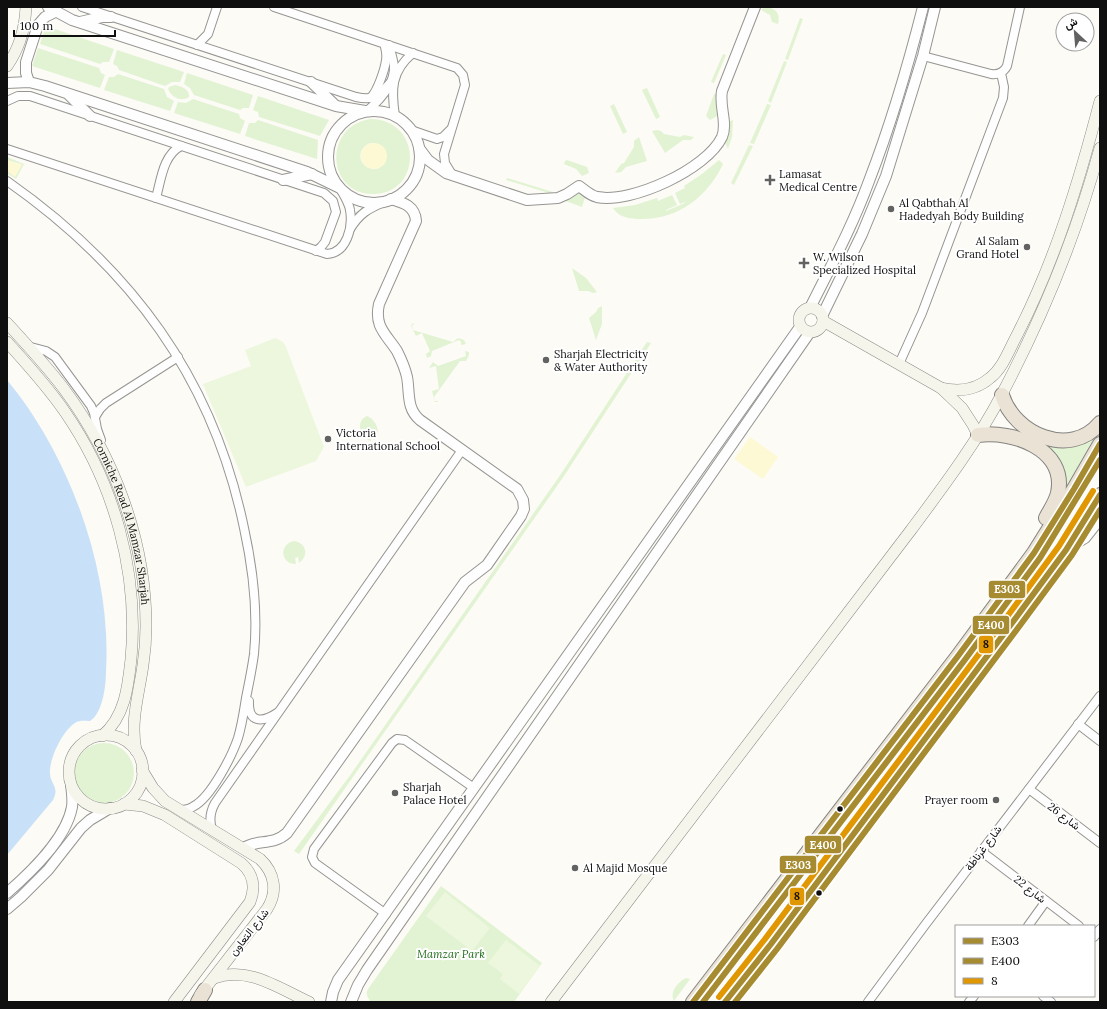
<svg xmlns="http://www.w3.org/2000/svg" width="1107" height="1009" font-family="Lora,Vazirmatn,serif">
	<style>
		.green { fill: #e2f3d3; fill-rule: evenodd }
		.sand { fill: #fdf9d5 }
		.pitch { fill: #edf7de }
		.water { fill: #c9e1f8 }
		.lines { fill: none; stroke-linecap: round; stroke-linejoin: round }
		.minor-casing { stroke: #969593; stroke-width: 10 }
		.tertiary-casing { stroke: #969593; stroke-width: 12 }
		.secondary-casing { stroke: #8c8c89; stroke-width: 12 }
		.motorway-casing { stroke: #838380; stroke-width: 16 }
		.minor { stroke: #fffefe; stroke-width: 8 }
		.tertiary { stroke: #fffefe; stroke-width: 10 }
		.secondary { stroke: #f5f5eb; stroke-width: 11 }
		.motorway { stroke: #ebe2d6; stroke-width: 14 }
		.bus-1-casing { stroke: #fff; stroke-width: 9 }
		.bus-2-casing { stroke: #fff; stroke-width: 9 }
		.bus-3-casing { stroke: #fff; stroke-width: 9 }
		.bus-1 { stroke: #a78b30; stroke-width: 6 }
		.bus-2 { stroke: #a78b30; stroke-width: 6 }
		.bus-3 { stroke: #e09702; stroke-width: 6 }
		.poi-dot { fill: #626260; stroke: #fff; stroke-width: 1.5 }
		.bus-dot { fill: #0f0f0f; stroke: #fff; stroke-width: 1.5 }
		.labels { text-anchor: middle; stroke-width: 4; stroke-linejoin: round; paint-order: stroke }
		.poi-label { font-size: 11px; fill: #0f0f0f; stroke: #fff; text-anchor: start }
		.street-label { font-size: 11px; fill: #0f0f0f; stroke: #fff }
		.park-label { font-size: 11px; font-style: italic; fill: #216c1b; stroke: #fff }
		.line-badge { stroke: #fff; stroke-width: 1.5 }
		.badge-label { font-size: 11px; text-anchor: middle; font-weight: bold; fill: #fff }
		.pale-badge-label { font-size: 11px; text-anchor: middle; font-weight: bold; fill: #111 }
	</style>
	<rect width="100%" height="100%" fill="#fcfbf5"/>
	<g class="green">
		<path d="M 764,7 C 775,7 781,13 778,24 L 772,22 L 770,15 L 761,10 Z"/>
		<polygon points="800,18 803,19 788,60 785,59"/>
		<polygon points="46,26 114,49 109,62 103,62 100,64 40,44"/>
		<polygon points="38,48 99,68 101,73 105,75 100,88 32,66"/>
		<polygon points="117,50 184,72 180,82 172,82 165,86 119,70 117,66 113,64"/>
		<polygon points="723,54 726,55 714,83 711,82"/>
		<polygon points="784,61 787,62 771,103 768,101"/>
		<polygon points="187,73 253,95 249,108 243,108 240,110 194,95 190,88 184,84"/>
		<polygon points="118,74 164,89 167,97 174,101 170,111 104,90 109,77 114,77"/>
		<path d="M 175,85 C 181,86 190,89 189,97 C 181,102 172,98 168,89 L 169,87 Z"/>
		<polygon points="647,88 660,117 656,119 642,90"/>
		<polygon points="714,94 719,95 716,105 719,115 710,120 706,116"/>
		<polygon points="258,96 329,120 320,136 259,117 258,112 253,110"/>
		<polygon points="193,99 239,114 240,118 245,121 240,134 174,113 178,102 186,103"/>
		<polygon points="614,104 627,132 623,134 610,106"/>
		<polygon points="767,104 771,105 754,144 750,143"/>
		<path d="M 370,119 C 422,119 423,192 375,194 C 327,196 322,127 370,119 ZM 370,143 L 382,146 L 386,153 L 385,163 L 377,169 C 359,170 354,150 370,143 Z"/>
		<polygon points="258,120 318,140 317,159 245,136 249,123 255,123"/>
		<polygon points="733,120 732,137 728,149 724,141 729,130 730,121"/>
		<polygon points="657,130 661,131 664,134 680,137 684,135 694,137 691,140 683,140 665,153 652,131"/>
		<polygon points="639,137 647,161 626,167 621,172 615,173 621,164 624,163 634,147 634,141"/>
		<polygon points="749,145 753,146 734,185 731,183"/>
		<polygon points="7,157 24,164 16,179 7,173 7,171 15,176 21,164 7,160"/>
		<polygon points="567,160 587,167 589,173 582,176 576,169 564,164 565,161"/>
		<path d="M 719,160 L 723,164 C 707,198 676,221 637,219 C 627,218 619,217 613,208 L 635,205 L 657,198 L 658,201 L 672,195 L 677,205 L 666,210 L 666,211 L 685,203 L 685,202 L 680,204 L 675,193 L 685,188 L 684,186 L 702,174 Z"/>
		<polygon points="507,178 553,192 552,194 506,180"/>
		<polygon points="578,191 585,197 582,207 563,200"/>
		<polygon points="572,268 586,278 597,292 593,293 588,291 579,291"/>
		<polygon points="602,306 602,324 596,340 589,318 596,312 598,308"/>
		<polygon points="413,323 414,324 412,326 413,330 453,342 458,338 464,340 466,344 461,345 461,342 459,340 432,351 431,356 427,358 426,354 430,351 422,333 416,336 411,326"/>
		<polygon points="647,342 651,343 564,476 299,854 294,851 351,774 561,474"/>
		<polygon points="465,351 469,352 469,355 466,361 460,361 434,397 435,401 438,401 438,402 435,402 432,391 439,389 436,366 429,368 433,362 438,366 466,356"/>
		<path d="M 367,416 C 376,420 382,432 374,440 L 373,436 L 370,437 L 371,441 C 360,439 355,420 367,416 Z"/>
		<polygon points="1094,437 1094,439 1063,492 1048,449 1051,444"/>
		<path d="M 294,541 C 307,543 309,556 299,563 L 298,557 L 295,558 L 296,564 C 280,564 279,544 294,541 Z"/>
		<circle cx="104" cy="773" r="30"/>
		<path d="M 441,886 L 542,963 L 514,1002 L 371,1002 C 368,998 365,994 368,989 Z"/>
		<path d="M 686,978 L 690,979 L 674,1001 C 669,992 678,982 686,978 Z"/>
	</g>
	<g class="sand">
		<circle cx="374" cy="156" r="13"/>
		<polygon points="7,160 22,165 15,177 7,171"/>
		<polygon points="750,437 778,457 763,479 734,459"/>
	</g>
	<g class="pitch">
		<polygon points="275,338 283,342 286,347 324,447 316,461 246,487 203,384 251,366 245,350"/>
		<polygon points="445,892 490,928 472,951 426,916"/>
		<polygon points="506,940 540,966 519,994 500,979 503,974 488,963"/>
	</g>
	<path class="water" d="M 7,380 C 70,456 112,571 106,671 C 106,685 103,713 90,721 C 85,721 79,720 75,723 C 63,730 49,759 50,773 C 50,784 60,787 53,800 L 7,855 Z"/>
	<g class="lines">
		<g class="minor-casing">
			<g id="minor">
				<path d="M 82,7 L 356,97 C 375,101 378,96 390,83"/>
				<polyline points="274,7 457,68 463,75 465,85 444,154 445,163 453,176"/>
				<polyline points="197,45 208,34 217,7"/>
				<path d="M 923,56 L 991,74 C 998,75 1004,72 1007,66 L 1020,7"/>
				<path d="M 370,98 C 377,93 385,69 386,60 C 387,55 386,51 385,47"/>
				<polyline points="7,101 18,96 30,96 324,193 333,201 336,212 325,242 321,247 316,251"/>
				<path d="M 367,111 C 380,100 395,84 394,66 C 393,59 391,52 389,45"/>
				<path d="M 395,116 C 391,90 391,71 413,53"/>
				<polyline points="411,130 437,139 443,137 450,130"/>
				<path d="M 7,149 L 327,254 C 347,253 353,227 350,210 C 349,203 345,197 341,190"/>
				<path d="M 7,181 C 131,268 213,378 244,528 C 253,569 258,613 254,654 C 252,669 249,683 246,698 C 244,711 242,725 238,738 C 232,756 211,797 194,806 C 190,809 185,810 180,810"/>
				<path d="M 156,198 C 161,180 163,155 181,146"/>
				<path d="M 350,229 C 360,213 368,209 384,202"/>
				<polyline points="27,346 46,351 55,357 91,406 94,413 97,429 101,440"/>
				<polyline points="899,364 922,313 1003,98 1004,87 1001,73"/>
				<polyline points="95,417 100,409 106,403 178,357"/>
				<path d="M 249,701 C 248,723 262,723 277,713"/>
				<polyline points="1078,724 1100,741"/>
				<polyline points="1029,789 1100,843"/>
				<path d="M 212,829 C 209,820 210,812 215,803 L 462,450"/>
				<polyline points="981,851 1079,926"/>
				<polyline points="386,914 315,863 312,857 314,849 392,743 397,739 405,740 474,788"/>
				<polyline points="1028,926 1046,901"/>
				<polyline points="1094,937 1100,929"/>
				<polyline points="1043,996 1051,1002"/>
				<polyline points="868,1002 925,925 1100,696"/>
				<polyline points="969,1002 974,996"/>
			</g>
		</g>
		<g class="tertiary-casing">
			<g id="tertiary">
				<polyline points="48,7 72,20 336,106 365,111"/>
				<polyline points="80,22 102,17 111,17"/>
				<polyline points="29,82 26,73 26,62 38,25 45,17 55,12"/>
				<polyline points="311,82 334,104"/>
				<polyline points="7,83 29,82 45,86 307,172 338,187"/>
				<polyline points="69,95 90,116"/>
				<circle cx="374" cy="157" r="46"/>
				<path d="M 419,148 L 428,160 L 446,173 L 527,200 L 558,198 L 567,194 L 579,186 C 585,190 589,195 597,197 C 631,204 707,169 722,137 C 728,123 719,107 722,91 L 755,7"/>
				<polyline points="283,180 312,174"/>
				<path d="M 810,308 C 831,266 853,225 869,181 C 891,124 908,66 923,7"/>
				<polyline points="822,316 862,234 886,176 923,56 935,7"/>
				<polyline points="1067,549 1085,538 1100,519"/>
				<path d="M 244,848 C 256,839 273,846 287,833 L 465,582 L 487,565 L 521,516 L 524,509 L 523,500 L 517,489 L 420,420 C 406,408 410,393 407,377 C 405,368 401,359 397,351 C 386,334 374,327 379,304 L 416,221 C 415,206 404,203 391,199"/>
				<path d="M 7,893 C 31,872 66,839 72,807 C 73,800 72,792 71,785"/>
				<polyline points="7,909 21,897 48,870 81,828 90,820 110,808"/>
				<polyline points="331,1002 333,992 338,980 800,327"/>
				<polyline points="351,1002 358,985 367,970 810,332"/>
			</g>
		</g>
		<g class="secondary-casing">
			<g id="secondary">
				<path d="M 7,66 C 19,49 25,28 26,7"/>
				<circle cx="811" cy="320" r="12"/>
				<polyline points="823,321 941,388 962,408 973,425 978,435"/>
				<path id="s1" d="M 7,323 C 27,345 47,366 64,389 C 114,456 146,541 146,626 C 146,638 145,652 143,665 C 139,694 130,721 136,751"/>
				<path d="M 7,342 C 27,364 48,387 65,412 C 114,483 139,572 131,659 C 128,687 125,717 102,736"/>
				<path d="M 941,388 C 958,392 976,390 990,378 C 1003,368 1009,350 1017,335 C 1055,261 1079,182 1100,101"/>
				<circle cx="106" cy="772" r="37"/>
				<path d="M 142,770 L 153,788 L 165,801 L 260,859 C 275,873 278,892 267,909 L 200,995"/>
				<path d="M 124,804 L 143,806 L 165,815 L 241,863 C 253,873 256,887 250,902 L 174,1002"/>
				<path d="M 214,978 C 249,966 278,988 309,1002"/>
				<path d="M 551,1002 L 911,530 C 943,487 977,442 1002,394 C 1043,316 1077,233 1100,148"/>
			</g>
		</g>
		<g class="motorway-casing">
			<g id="motorway">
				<path d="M 1002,395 C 1014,434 1070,459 1100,423"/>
				<path d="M 978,435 C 1012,430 1067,449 1058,493 C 1056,502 1050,510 1046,518"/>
				<polyline points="198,1002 205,990"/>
				<polyline points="693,1002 958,656 1034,553 1074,489 1100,444"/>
				<polyline points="725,1002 771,944 860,824 1015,619 1066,550 1100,495"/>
			</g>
		</g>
		<use href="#minor" class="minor"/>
		<use href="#tertiary" class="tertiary"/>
		<use href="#secondary" class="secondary"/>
		<use href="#motorway" class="motorway"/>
		<g class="bus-1-casing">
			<g id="bus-1">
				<polyline points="693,1002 958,656 1034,553 1074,489 1100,444"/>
				<polyline points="725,1002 771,944 1015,619 1066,550 1100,495"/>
			</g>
		</g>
		<g class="bus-2-casing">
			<g id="bus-2">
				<polyline points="703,1002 964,661 1040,558 1100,460"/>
				<polyline points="735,1002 777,949 1021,624 1072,555 1100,510"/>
			</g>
		</g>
		<g class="bus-3-casing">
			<polyline id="bus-3" points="719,997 765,939 1009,614 1059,546 1093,491"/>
		</g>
		<use href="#bus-1" class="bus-1"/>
		<use href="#bus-2" class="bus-2"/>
		<use href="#bus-3" class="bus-3"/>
	</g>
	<g class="poi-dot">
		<path d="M768 174h4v4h4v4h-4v4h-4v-4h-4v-4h4z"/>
		<circle cx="891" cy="209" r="4"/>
		<circle cx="1027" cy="247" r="4"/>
		<path d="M802 257h4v4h4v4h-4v4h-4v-4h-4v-4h4z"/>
		<circle cx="546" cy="360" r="4"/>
		<circle cx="328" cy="439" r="4"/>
		<circle cx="395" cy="793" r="4"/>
		<circle cx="996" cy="800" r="4"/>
		<circle cx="575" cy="868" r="4"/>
	</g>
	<g class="bus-dot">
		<circle cx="840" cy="809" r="3.5"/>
		<circle cx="819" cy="893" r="3.5"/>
	</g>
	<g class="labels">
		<g class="poi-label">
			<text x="779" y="178">Lamasat<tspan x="779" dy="13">Medical Centre</tspan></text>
			<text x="899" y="207">Al Qabthah Al<tspan x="899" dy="13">Hadedyah Body Building</tspan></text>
			<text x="1019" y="245" text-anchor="end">Al Salam<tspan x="1019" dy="13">Grand Hotel</tspan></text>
			<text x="813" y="261">W. Wilson<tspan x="813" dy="13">Specialized Hospital</tspan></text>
			<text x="554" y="358">Sharjah Electricity<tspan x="554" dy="13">&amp; Water Authority</tspan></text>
			<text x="336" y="437">Victoria<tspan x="336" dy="13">International School</tspan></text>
			<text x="403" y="791">Sharjah<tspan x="403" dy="13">Palace Hotel</tspan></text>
			<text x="988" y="804" text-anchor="end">Prayer room</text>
			<text x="583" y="872">Al Majid Mosque</text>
		</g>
		<g class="street-label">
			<text dy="4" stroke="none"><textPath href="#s1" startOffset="234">Corniche Road Al Mamzar Sharjah</textPath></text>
			<text transform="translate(1064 816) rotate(37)" y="4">شارع 26</text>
			<text transform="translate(983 848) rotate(-53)" y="4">شارع غرناطة</text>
			<text transform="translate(1030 889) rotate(38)" y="4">شارع 22</text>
			<text transform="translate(249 932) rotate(-52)" y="4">شارع التعاون</text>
		</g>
		<g class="park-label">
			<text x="451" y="958">Mamzar Park</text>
		</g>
	</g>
	<g class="line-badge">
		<rect x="988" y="580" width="38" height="19" rx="4" fill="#a78b30"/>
		<rect x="972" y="615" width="38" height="20" rx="4" fill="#a78b30"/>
		<rect x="978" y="635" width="16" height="19" rx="4" fill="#e09702"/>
		<rect x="804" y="835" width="38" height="19" rx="4" fill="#a78b30"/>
		<rect x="779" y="855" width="38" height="19" rx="4" fill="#a78b30"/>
		<rect x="789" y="887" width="16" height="19" rx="4" fill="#e09702"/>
	</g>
	<g class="badge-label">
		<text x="1007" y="593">E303</text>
		<text x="991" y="629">E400</text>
		<text x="823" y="849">E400</text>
		<text x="798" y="869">E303</text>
	</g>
	<g class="pale-badge-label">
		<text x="986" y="648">8</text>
		<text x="797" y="900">8</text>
	</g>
	<rect width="1107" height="1009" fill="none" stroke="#0f0f0f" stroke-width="16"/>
	<rect x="955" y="925" width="140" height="72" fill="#ffffff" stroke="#9f9f9f"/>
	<rect x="963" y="938" width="20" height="6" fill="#a78b30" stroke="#9f9f9f"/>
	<text x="991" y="945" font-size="12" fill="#0f0f0f">E303</text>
	<rect x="963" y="958" width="20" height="6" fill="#a78b30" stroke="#9f9f9f"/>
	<text x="991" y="965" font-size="12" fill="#0f0f0f">E400</text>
	<rect x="963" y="978" width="20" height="6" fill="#e09702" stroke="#9f9f9f"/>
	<text x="991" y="985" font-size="12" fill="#0f0f0f">8</text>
	<g transform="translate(1075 32) rotate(334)"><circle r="19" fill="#ffffff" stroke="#9f9f9f"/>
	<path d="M0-3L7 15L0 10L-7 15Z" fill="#626260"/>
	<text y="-6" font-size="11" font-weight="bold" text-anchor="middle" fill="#0f0f0f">ش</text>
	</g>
	<path d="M14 30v6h101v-6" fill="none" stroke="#0f0f0f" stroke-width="2"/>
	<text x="20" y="30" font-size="12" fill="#0f0f0f" stroke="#ffffff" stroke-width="3" paint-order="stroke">100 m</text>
</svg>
